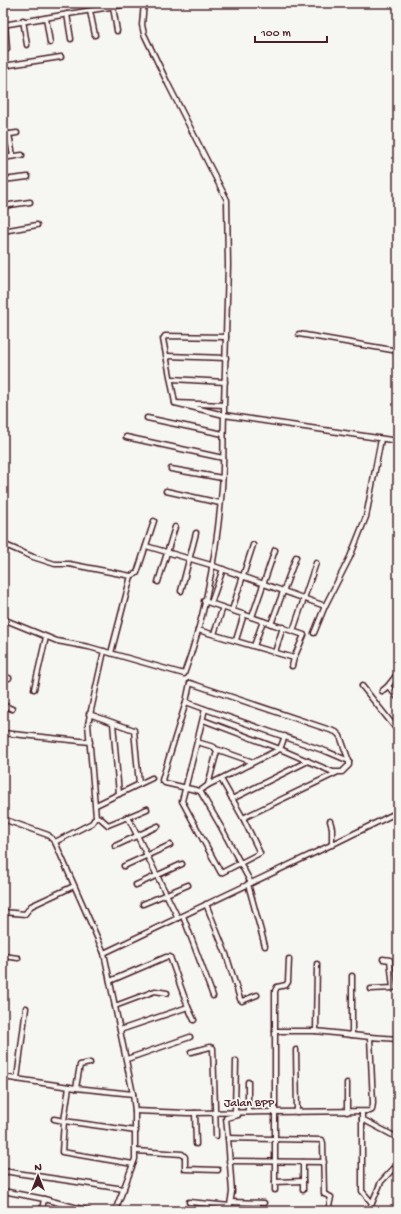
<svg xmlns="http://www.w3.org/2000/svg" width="401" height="1214" font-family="'Gochi Hand',sans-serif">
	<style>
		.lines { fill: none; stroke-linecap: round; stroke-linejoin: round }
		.minor-casing { stroke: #4a1f2b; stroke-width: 7 }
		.minor { stroke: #f6f6f2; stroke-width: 4 }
		.labels { text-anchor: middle; stroke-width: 3.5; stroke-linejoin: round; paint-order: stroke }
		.street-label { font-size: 12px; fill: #4a1f2b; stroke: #f6f6f2 }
	</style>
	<rect width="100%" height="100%" fill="#f6f6f2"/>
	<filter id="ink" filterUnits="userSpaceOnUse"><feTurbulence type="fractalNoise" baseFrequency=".025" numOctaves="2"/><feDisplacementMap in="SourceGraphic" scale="8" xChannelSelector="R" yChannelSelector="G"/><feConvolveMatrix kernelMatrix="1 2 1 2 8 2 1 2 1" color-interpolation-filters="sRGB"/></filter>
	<g filter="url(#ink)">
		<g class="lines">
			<g class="minor-casing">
				<g id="minor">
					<polyline points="144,3 142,25 144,34 168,84 227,200 228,265 224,405 224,415 175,403 224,405"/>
					<polyline points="113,7 117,31"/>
					<polyline points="90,11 95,35"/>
					<polyline points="67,14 71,39"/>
					<polyline points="46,18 50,43"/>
					<polyline points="23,20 27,45"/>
					<polyline points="5,24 7,49"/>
					<polyline points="3,25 128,4"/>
					<polyline points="3,66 61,57"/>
					<polyline points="9,134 13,156"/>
					<polyline points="3,135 17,133"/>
					<polyline points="3,158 22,155"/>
					<polyline points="3,180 28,177"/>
					<polyline points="3,206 30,202"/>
					<polyline points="3,231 37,225"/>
					<polyline points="3,246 3,254"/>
					<polyline points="299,334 398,351"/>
					<polyline points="167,356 226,358"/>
					<polyline points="172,379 225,382"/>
					<polyline points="175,403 163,339 165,336 226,337"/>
					<polyline points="147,418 223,434"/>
					<polyline points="126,437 223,458"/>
					<polyline points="171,469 222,478"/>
					<polyline points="166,491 220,503"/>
					<polyline points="3,544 33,557 55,564 69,564 131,576 111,653"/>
					<polyline points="146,546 211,565 325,606 314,633"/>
					<polyline points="131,576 137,573 154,521"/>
					<polyline points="158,582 175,527"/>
					<polyline points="181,591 196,533"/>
					<polyline points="211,603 223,569"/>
					<polyline points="325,606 350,557 366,517 381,439"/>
					<polyline points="232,610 253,545"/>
					<polyline points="252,617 275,550"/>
					<path d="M 3,619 L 57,641 L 89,647 L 184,674 C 206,615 217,550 222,488 C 224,464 223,439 224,415 L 398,441"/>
					<polyline points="271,624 296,557"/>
					<polyline points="198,630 294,658 304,635 204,601"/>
					<polyline points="293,631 316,563"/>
					<polyline points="214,634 223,607"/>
					<polyline points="236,640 244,614"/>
					<polyline points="254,646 263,621"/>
					<polyline points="104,651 88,724 96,817 92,823 55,842 104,953 133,1094"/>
					<polyline points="275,652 283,627"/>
					<polyline points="292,666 294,658"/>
					<polyline points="398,673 388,686 398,698"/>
					<polyline points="3,676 9,678"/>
					<polyline points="362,686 398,731"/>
					<polyline points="34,689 46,637"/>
					<polyline points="382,691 388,686"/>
					<polyline points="186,702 162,780 165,783 200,791"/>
					<polyline points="3,705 12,709"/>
					<polyline points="89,714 134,730 139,784"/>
					<polyline points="203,720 280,749 333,772 342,772 349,765 349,761 328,752 205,709"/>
					<polyline points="113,723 119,794"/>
					<polyline points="3,733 90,742"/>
					<polyline points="197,742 182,801 221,873 260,853 243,818 336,773"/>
					<polyline points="216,749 253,762"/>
					<polyline points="221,779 243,818"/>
					<polyline points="208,785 280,749 285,736"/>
					<polyline points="232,799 308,761"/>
					<polyline points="96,805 152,778"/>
					<polyline points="96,817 100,818 108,825 128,817 178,918"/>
					<polyline points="128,817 147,809"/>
					<polyline points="3,819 48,835 55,842"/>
					<polyline points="330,821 332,828 332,845"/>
					<polyline points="115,846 158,826"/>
					<polyline points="124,866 170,845"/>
					<polyline points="251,883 221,827 200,791 208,785 217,751 214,747 197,742 205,709 186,702 190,683 336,732 340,736 349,761"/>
					<polyline points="248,884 265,946"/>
					<polyline points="136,885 182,864"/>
					<polyline points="143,904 188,885"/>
					<polyline points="206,904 226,954 240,999 242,1001 257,995"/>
					<polyline points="3,912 25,914 31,906 74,886"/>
					<polyline points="183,916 213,996"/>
					<polyline points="104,953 331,845 398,812"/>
					<polyline points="3,956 18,958"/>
					<polyline points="110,981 166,957 170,957 188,1007 120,1030"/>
					<polyline points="371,989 393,988 390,960 383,959"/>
					<polyline points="115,1006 155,991 167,993"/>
					<polyline points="188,1007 194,1020"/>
					<polyline points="275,1031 316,1031 317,964"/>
					<polyline points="316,1031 370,1037"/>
					<polyline points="352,1035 352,976"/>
					<polyline points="296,1050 297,1112"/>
					<polyline points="191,1052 210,1047 213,1048 216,1136"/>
					<polyline points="127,1059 190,1037"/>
					<polyline points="3,1077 76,1088 133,1094 135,1111 135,1159 115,1211"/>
					<polyline points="17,1079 26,1008"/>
					<polyline points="69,1087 64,1121 136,1131"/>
					<polyline points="76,1088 80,1065 90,1063"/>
					<polyline points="135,1111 188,1113 370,1111 372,1110 373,1103 370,1037 398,1039"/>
					<polyline points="235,1112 236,1061"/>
					<polyline points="248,1112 248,1082"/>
					<polyline points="347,1112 347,1083"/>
					<polyline points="362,1112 362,1191 372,1203 369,1211"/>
					<polyline points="195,1113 196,1144"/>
					<polyline points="54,1119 64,1121 62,1152 133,1164"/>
					<polyline points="362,1119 398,1138"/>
					<polyline points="228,1138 226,1118 238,1115"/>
					<polyline points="136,1151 182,1154 185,1157 185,1169 218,1170"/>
					<polyline points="229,1161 324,1162"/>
					<polyline points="303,1162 303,1190"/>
					<polyline points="3,1171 124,1189"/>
					<polyline points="275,1182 303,1181"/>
					<polyline points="275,1190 275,991 277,987 286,985 288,982 289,959"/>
					<polyline points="3,1191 44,1199 89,1211"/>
					<polyline points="189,1202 230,1206"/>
					<polyline points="231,1202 264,1203"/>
					<polyline points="372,1203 381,1182 393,1169"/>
					<polyline points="42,1211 44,1199"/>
					<polyline points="229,1211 232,1192 228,1138 322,1140 323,1143 324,1194 331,1197 328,1211"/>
				</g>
			</g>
			<use href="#minor" class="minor"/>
		</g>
	</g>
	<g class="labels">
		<g class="street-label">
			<text x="249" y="1106">Jalan BPP</text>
		</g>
	</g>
	<rect width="401" height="1214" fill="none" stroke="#f6f6f2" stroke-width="16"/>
	<rect x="8" y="8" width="385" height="1198" fill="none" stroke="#4a1f2b" stroke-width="1.5" filter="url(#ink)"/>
	<g transform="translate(38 1176)" stroke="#f6f6f2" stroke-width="3" paint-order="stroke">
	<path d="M0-3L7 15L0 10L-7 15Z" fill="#4a1f2b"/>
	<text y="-6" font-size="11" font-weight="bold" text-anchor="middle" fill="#4a1f2b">N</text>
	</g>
	<path d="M255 36v6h72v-6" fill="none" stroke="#4a1f2b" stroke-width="2"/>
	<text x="261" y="36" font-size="12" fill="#4a1f2b" stroke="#f6f6f2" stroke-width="3" paint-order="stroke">100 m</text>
</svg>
